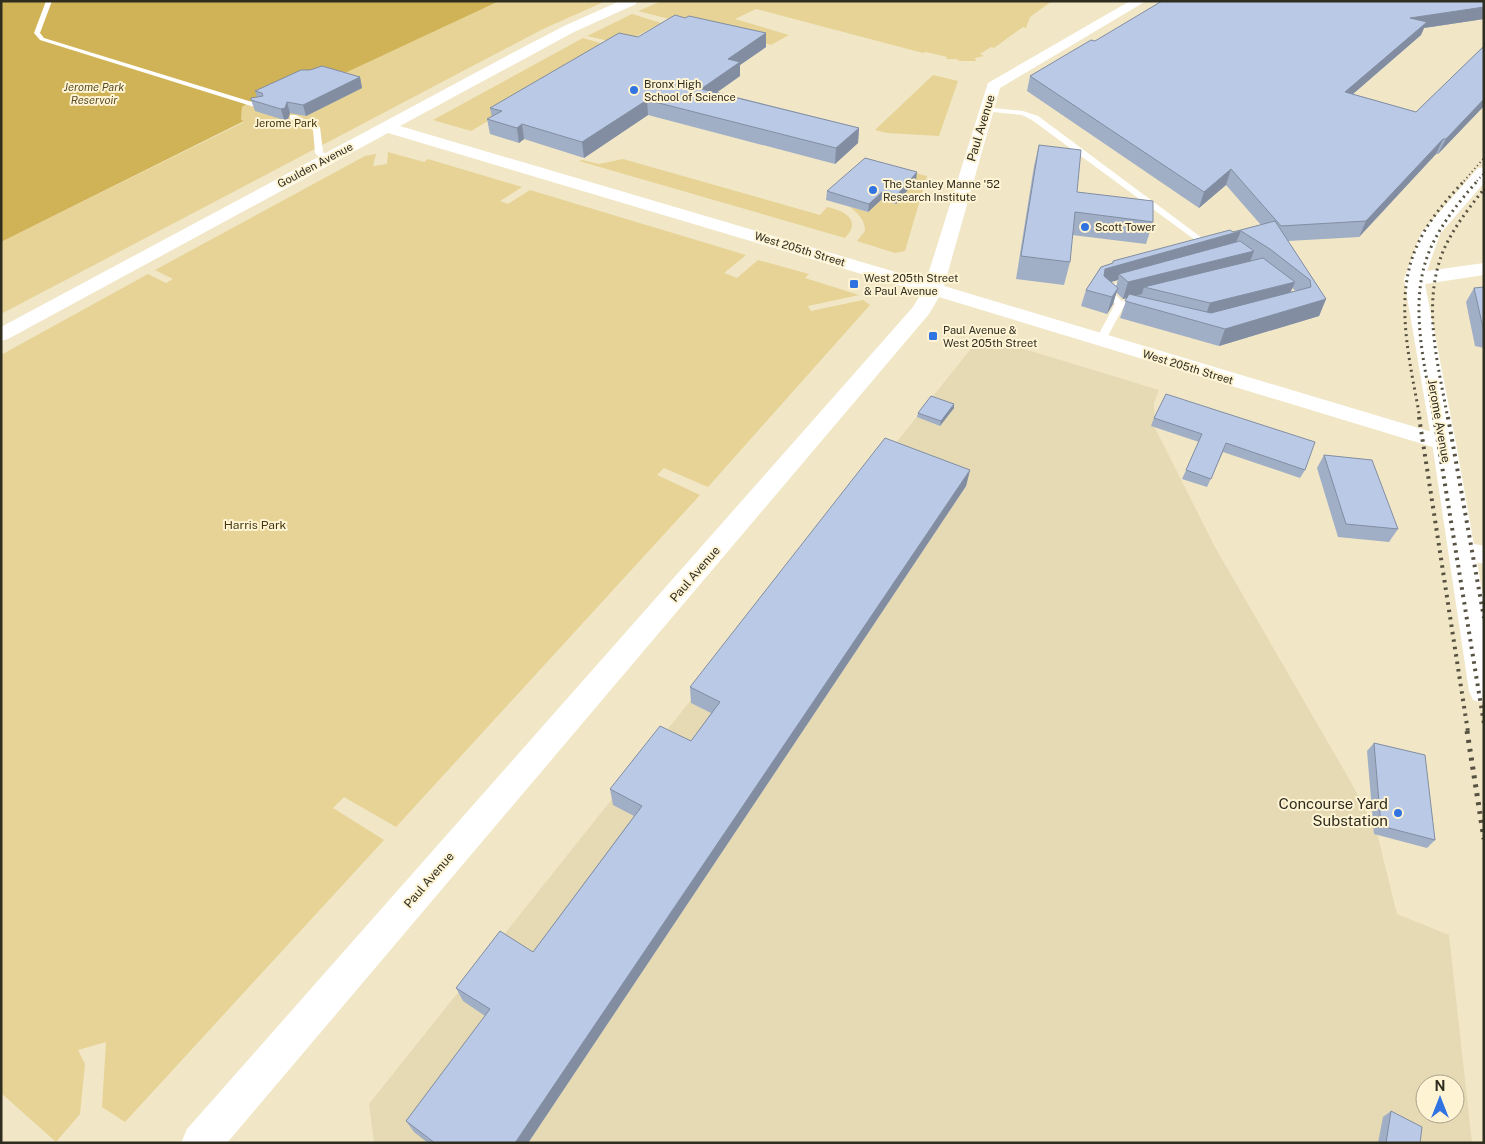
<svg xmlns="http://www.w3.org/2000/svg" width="1485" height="1144" font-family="'Public Sans',sans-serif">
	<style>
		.built { fill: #e6dab4; fill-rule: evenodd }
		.green { fill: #e6d395 }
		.water { fill: #cfb356 }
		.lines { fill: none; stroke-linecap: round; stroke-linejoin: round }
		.lane { fill: #fff; fill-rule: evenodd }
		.street { fill: #fff; fill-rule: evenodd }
		.secondary { fill: #fff; fill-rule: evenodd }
		.rail-far3 { stroke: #565141; stroke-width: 2; stroke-dasharray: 1 3; stroke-linecap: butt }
		.rail-far2 { stroke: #565141; stroke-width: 3; stroke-dasharray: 2 4; stroke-linecap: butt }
		.rail-far1 { stroke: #565141; stroke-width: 4; stroke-dasharray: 2.5 5; stroke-linecap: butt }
		.rail { stroke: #565141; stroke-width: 5; stroke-dasharray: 3 6; stroke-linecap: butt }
		.wall { fill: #a0aec6; fill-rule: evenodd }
		.shaded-wall { fill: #828da1 }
		.building { fill: #bacae6; stroke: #828da1 }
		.poi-dot { fill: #3173e0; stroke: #fef4d4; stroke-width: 2 }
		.labels { text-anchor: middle; stroke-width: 4; stroke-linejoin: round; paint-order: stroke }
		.far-poi-label { font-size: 11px; fill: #2f2c20; stroke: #fef4d4; text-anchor: start }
		.far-water-label { font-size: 11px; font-style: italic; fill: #584c25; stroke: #fef4d4 }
		.far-park-label { font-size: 11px; fill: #443810; stroke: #fef4d4 }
		.far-street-label { font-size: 11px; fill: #2f2c20; stroke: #fef4d4 }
		.street-label { font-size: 12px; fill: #2f2c20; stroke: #fef4d4 }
		.park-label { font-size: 12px; fill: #443810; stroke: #fef4d4 }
		.near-poi-label { font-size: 15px; fill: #2f2c20; stroke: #fef4d4; text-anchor: end }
	</style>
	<rect width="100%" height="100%" fill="#f1e7c7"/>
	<path class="built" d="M 981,336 L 1159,390 L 1154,403 L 1155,428 L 1215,547 L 1352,784 L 1377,833 L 1397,914 L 1449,935 L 1472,1143 L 374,1143 L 369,1104 ZM 1425,1084 L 1455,1084 L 1455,1114 L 1425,1114 Z"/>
	<g class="green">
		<polygon points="499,1 606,1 543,29 463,71 1,314 1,242 244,122 241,120 242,107 266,91"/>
		<polygon points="662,1 1052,1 1030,17 1026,28 1023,27 994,48 991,47 980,54 984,56 975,58 976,61 959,61 957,59 946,59 947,57 926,52 923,53 756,9 735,19 789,35 771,45 638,11"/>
		<polygon points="632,14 661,23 622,44 587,36"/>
		<polygon points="583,38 614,47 471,131 433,120"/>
		<polygon points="933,75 958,81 939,136 887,133 875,130"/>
		<polygon points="388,152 424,162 428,159 522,187 500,201 508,204 530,190 746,255 724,273 737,278 758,260 809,274 805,278 859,295 808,306 811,311 863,300 870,305 708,487 664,468 657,475 700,495 396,827 344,797 333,808 384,840 125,1122 102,1107 106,1042 78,1050 85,1064 80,1114 56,1142 1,1093 1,355 148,274 166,283 173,279 155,270 365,156 376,154 373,166 387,164"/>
		<path d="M 623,159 L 820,215 L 827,207 C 845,211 862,220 845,238 L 579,161 L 582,160 L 599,164 Z"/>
		<path d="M 869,161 L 927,176 L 905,251 L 895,253 L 857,241 L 865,231 C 865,219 858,214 850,207 L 868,212 L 881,200 L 896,204 Z"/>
	</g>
	<polygon class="water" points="1,1 499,1 347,72 331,71 266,91 242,107 241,120 244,121 1,242"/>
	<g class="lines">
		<g class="lane">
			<polygon points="46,1 52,1 40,33 44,38 265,106 258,108 40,40 34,33"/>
			<polygon points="983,107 1023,111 1038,116 1202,238 1201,240 1195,240 1032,120 1022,115 983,111"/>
			<polygon points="290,115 296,115 320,127 323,152 329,157 329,161 323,161 315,153 313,130 290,119"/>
			<polygon points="1133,278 1138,281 1136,283 1111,290 1122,301 1143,297 1143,301 1131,304 1144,309 1139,312 1123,308 1104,343 1096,343 1095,341 1115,304 1099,289"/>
		</g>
		<g class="street">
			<polygon points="620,1 637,1 636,4 574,32 400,126 926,281 988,83 1130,1 1146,1 1000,88 944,286 1452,438 1456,443 1452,448 1444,451 1436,448 939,297 929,314 227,1143 181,1143 187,1129 913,307 922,292 388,133 8,339 1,341 1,327 518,50 564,26"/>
			<polygon points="1461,541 1484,546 1484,564 1452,557 1448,550 1452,543"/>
		</g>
		<polygon class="secondary" points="1484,167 1484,183 1440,234 1427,271 1484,263 1484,275 1425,284 1456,443 1484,602 1484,703 1473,700 1469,691 1432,443 1404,279 1421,233 1478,168"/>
		<g class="rail-far3">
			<polyline points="1464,181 1484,158"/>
			<polyline points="1477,181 1484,173"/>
		</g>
		<g class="rail-far2">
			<path d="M 1420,419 C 1411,365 1393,301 1416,248 C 1427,222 1446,200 1465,180"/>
			<path d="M 1434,419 C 1425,366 1408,304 1429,252 C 1440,225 1459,202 1478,180"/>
			<path d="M 1448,419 C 1438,364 1421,303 1444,249 C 1454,227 1469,208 1484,189"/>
		</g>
		<g class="rail-far1">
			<polyline points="1419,417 1468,732"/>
			<polyline points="1434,417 1484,724"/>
			<polyline points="1448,417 1484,618"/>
		</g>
		<polyline class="rail" points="1467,731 1484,839"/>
	</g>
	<g class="wall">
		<path d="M 1484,1 L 1484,19 L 1424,28 L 1421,35 L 1353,94 L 1416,112 L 1484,46 L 1484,106 L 1438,154 L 1436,154 L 1359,237 L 1288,241 L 1326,299 L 1319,316 L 1219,346 L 1120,318 L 1127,298 L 1123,299 L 1116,292 L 1113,304 L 1107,314 L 1081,306 L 1086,290 L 1101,267 L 1261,225 L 1226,185 L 1199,208 L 1027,91 L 1030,76 L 1095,41 ZM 1118,280 L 1116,286 L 1111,282 ZM 1292,288 L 1296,291 L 1290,292 Z"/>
		<polygon points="766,33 766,47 740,65 740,76 717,92 859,128 858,143 835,164 648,115 584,158 524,139 519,143 490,134 487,119 492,117 490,108 638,37"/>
		<polygon points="360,77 362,88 306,116 290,113 288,119 284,120 255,111 251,100 257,97 255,91"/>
		<polygon points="1039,145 1077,192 1153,222 1146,244 1072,235 1070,262 1064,285 1016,279 1034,166"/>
		<polygon points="916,180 896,204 881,200 868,212 826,200 827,191"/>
		<polygon points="1484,287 1484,348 1475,346 1466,302 1474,288"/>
		<polygon points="1166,394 1305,470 1300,478 1223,452 1207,487 1182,479 1199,442 1151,426 1154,418"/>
		<polygon points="954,404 954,408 940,426 917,417 918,413"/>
		<polygon points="1324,455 1398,529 1389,542 1338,537 1317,468"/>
		<polygon points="970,470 966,486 528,1143 428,1143 414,1132 406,1121 485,1016 463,1001 456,988 533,952 634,816 613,805 610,789 691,741 711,713 691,703 690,687"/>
		<polygon points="1374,743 1435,840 1427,848 1374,834 1367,751"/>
		<polygon points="1391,1111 1420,1143 1378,1143 1383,1117"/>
	</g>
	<g class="shaded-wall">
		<polygon points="1484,7 1484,19 1424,28 1421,35 1339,106 1345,92 1410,18"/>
		<polygon points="766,33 766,47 740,65 740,76 702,103 701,89 728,59"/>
		<polygon points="360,77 362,88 306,116 303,105"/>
		<polygon points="1484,99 1484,106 1438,154 1446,139"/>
		<polygon points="647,100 648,115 584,158 582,142"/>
		<polygon points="287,102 290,113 288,119 284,120 281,109"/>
		<polygon points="522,124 524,139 519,143 517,128"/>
		<polygon points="859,128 858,143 835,164 836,148"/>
		<polygon points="1443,139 1436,154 1359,237 1366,221"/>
		<polygon points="1231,169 1226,185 1199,208 1204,192"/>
		<polygon points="917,172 916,180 896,204 897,195"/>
		<polygon points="882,192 881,200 868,212 869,204"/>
		<polygon points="1241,231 1234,247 1119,274 1118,280 1100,285 1105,269"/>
		<polygon points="1254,251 1248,267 1144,287 1142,294 1123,299 1128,282"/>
		<polygon points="1295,282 1288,298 1204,320 1210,303"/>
		<polygon points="1118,288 1113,304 1107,314 1112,297"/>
		<polygon points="1326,299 1319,316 1219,346 1225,329"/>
		<polygon points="954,404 954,408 940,426 941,421"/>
		<polygon points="970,470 966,486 528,1143 515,1143"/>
	</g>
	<g class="building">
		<polygon points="1162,1 1484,1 1484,7 1410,18 1427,22 1345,92 1416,112 1484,46 1484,99 1446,139 1443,139 1366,221 1281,226 1231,169 1204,192 1030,76 1091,40 1095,41"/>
		<polygon points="675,15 685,18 689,16 766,33 728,59 740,62 701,89 859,128 836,148 647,100 582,142 522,124 517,128 487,119 502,111 490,108 619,33 638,37"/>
		<polygon points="322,66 360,77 303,105 287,102 285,108 281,109 251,100 251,98 263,96 262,93 255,91 301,70 310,70"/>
		<polygon points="1039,145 1081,150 1077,192 1153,201 1153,222 1075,212 1070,262 1021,256"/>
		<polygon points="865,158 917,172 897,195 882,192 869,204 827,191"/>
		<polygon points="1275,221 1326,299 1225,329 1125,301 1129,294 1211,313 1311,287 1310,280 1270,249 1241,231 1105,269 1104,276 1118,288 1112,297 1086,290 1101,267 1113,263 1113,261 1230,230 1233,232"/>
		<polygon points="1240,241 1254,251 1128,282 1119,274"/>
		<polygon points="1263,258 1295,282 1210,303 1144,287"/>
		<polygon points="1484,287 1484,332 1474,288"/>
		<polygon points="1166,394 1315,442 1305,470 1226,443 1211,479 1186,470 1202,434 1154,418"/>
		<polygon points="931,396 954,404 941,421 918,413"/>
		<polygon points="885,438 970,470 515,1143 435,1143 406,1121 490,1009 456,988 500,931 533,952 642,806 610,789 660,726 691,741 720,702 690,687"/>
		<polygon points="1324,455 1372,460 1398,529 1346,524"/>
		<polygon points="1374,743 1425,755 1435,840 1381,826"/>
		<polygon points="1391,1111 1422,1127 1420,1143 1386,1143"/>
	</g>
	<g class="poi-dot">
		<circle cx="634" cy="90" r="5"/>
		<circle cx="873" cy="190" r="5"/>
		<circle cx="1085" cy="227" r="5"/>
		<rect x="849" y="279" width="10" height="10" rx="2.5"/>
		<rect x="928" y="331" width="10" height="10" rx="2.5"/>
		<circle cx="1398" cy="813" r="5"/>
	</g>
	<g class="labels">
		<g class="far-poi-label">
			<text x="644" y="88">Bronx High<tspan x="644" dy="13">School of Science</tspan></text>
			<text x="883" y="188">The Stanley Manne '52<tspan x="883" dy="13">Research Institute</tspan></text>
			<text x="1095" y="231">Scott Tower</text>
			<text x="864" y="282">West 205th Street<tspan x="864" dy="13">&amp; Paul Avenue</tspan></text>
			<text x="943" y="334">Paul Avenue &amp;<tspan x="943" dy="13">West 205th Street</tspan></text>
		</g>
		<g class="far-water-label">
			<text x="94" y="91">Jerome Park<tspan x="94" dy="13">Reservoir</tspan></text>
		</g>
		<g class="far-park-label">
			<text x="286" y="127">Jerome Park</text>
		</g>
		<g class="far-street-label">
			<text transform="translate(315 165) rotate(-28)" y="4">Goulden Avenue</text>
			<text transform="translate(800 249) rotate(17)" y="4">West 205th Street</text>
			<text transform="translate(1188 367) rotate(17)" y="4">West 205th Street</text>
		</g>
		<g class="street-label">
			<text transform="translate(981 128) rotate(-73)" y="4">Paul Avenue</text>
			<text transform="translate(1439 421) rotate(80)" y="4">Jerome Avenue</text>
			<text transform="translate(695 574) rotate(-49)" y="4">Paul Avenue</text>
			<text transform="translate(429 880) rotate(-49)" y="4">Paul Avenue</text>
		</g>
		<g class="park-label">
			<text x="255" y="529">Harris Park</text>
		</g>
		<g class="near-poi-label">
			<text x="1388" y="809">Concourse Yard<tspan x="1388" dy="17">Substation</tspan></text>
		</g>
	</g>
	<rect width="1485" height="1144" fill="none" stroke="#2f2c20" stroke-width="5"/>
	<g transform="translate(1440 1099)"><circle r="24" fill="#fef4d4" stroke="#aba48c"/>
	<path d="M0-4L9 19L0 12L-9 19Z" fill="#3173e0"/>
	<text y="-8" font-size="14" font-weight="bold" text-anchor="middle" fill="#2f2c20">N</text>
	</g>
</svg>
